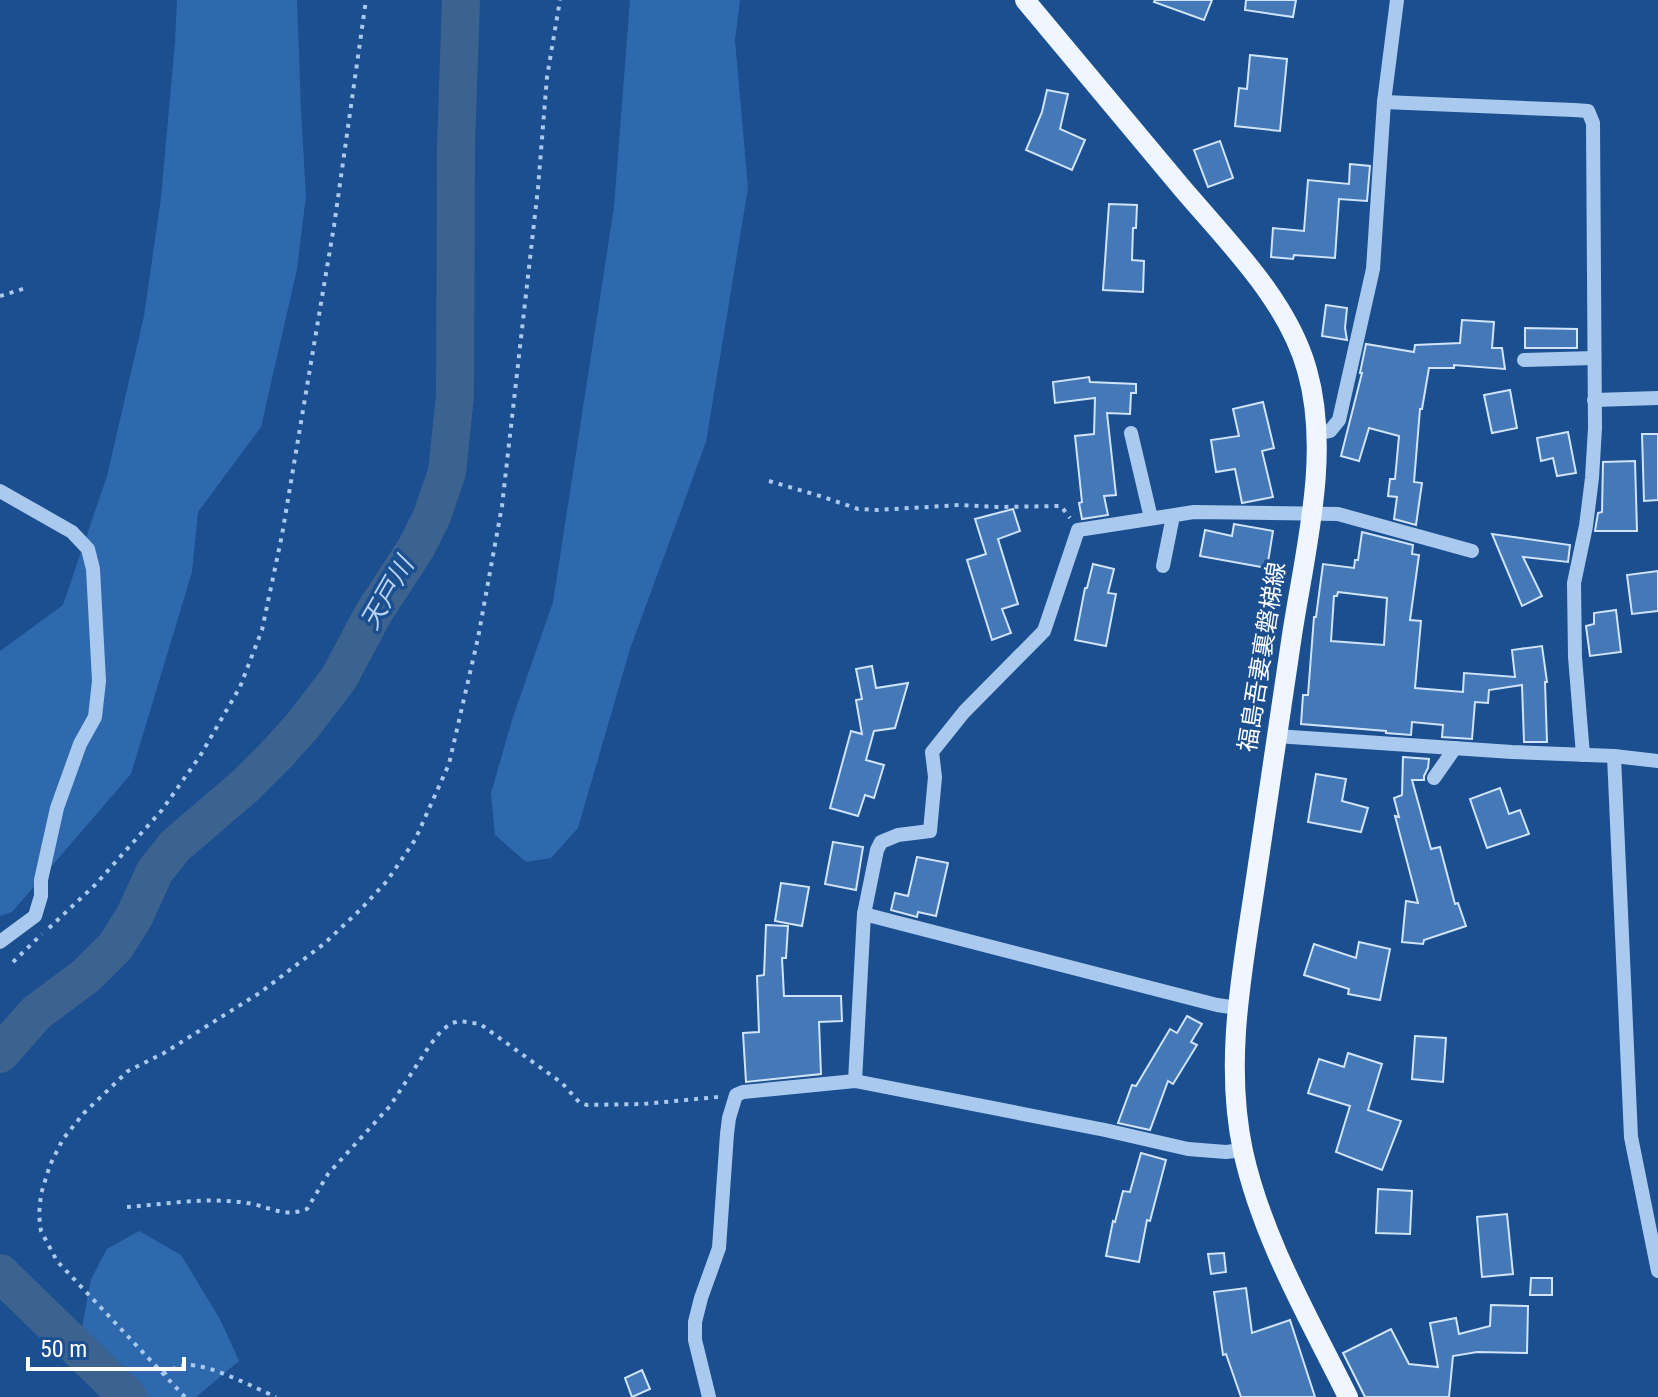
<svg xmlns="http://www.w3.org/2000/svg" width="1658" height="1397" font-family="'Roboto Condensed','Noto Sans JP',sans-serif">
	<style>
		.green { fill: #2e69ad }
		.lines { fill: none; stroke-linecap: round; stroke-linejoin: round }
		.river { stroke: #3c6290; stroke-width: 38 }
		.building { fill: #4478b7; stroke: #cfe3fa; stroke-width: 2; fill-rule: evenodd }
		.path { stroke: #a9c9ee; stroke-width: 4; stroke-dasharray: 4 6; stroke-linecap: butt }
		.minor { stroke: #a9c9ee; stroke-width: 14 }
		.major { stroke: #f0f6ff; stroke-width: 20 }
		.labels { text-anchor: middle; stroke-width: 7; stroke-linejoin: round; paint-order: stroke }
		.street-label { font-size: 24px; fill: #fff; stroke: #1b4f8f }
		.water-label { font-size: 26px; font-style: italic; fill: #b5d3f5; stroke: #1b4f8f }
	</style>
	<rect width="100%" height="100%" fill="#1b4f8f"/>
	<g class="green">
		<polygon points="177,0 297,0 301,111 306,196 297,269 261,427 198,512 192,572 131,774 12,912 0,916 0,651 63,605 107,476 144,316 161,198 175,42"/>
		<polygon points="630,0 740,0 735,40 748,188 706,442 630,649 578,828 551,858 526,862 495,835 491,793 513,717 553,602 614,207"/>
		<polygon points="139,1231 181,1255 220,1319 239,1361 196,1397 112,1397 93,1369 82,1328 91,1279 107,1249"/>
	</g>
	<g class="lines">
		<g class="river">
			<polyline points="0,1054 36,1013 87,975 115,947 134,917 155,871 175,846 245,786 277,754 303,725 339,678 373,614 416,548 432,516 447,472 455,396 456,145 461,0"/>
			<polyline points="0,1273 128,1397"/>
		</g>
	</g>
	<g class="building">
		<polygon points="1155,0 1212,0 1204,20 1154,2"/>
		<polygon points="1246,0 1296,0 1293,17 1245,10"/>
		<polygon points="1250,55 1287,59 1280,131 1235,126 1239,88 1247,89"/>
		<polygon points="1047,90 1068,94 1060,129 1085,140 1072,170 1026,150 1042,112"/>
		<polygon points="1220,141 1233,178 1208,187 1194,150"/>
		<polygon points="1350,164 1370,166 1367,201 1339,199 1335,258 1294,255 1293,259 1271,257 1273,228 1304,231 1308,180 1349,184"/>
		<polygon points="1109,204 1137,205 1136,228 1133,228 1132,260 1144,261 1143,292 1103,290"/>
		<polygon points="1326,305 1347,308 1345,328 1347,340 1322,336"/>
		<polygon points="1462,320 1494,322 1492,348 1502,348 1505,369 1454,365 1454,368 1429,368 1422,409 1420,409 1414,482 1422,483 1416,525 1394,519 1397,497 1388,496 1390,479 1395,479 1399,436 1369,428 1359,461 1341,456 1362,373 1360,373 1366,344 1414,352 1415,345 1460,343"/>
		<polygon points="1525,328 1577,329 1577,348 1525,348"/>
		<polygon points="1089,377 1090,382 1136,384 1136,393 1131,393 1130,414 1107,413 1116,495 1104,496 1108,515 1082,519 1079,503 1082,502 1075,436 1094,434 1095,398 1055,403 1053,382"/>
		<polygon points="1510,390 1517,428 1492,433 1484,395"/>
		<polygon points="1263,402 1274,448 1262,451 1273,497 1242,503 1235,469 1216,472 1211,440 1239,436 1233,409"/>
		<polygon points="1568,432 1576,473 1557,476 1553,458 1541,461 1537,438"/>
		<polygon points="1642,434 1658,434 1658,500 1644,501"/>
		<polygon points="1635,461 1637,531 1595,531 1598,513 1602,512 1603,462"/>
		<polygon points="1013,509 1020,531 998,539 1018,604 1002,609 1011,633 992,640 967,560 986,554 975,519"/>
		<polygon points="1234,524 1273,531 1267,568 1200,556 1205,530 1232,536"/>
		<path d="M 1362,532 L 1413,545 L 1412,554 L 1419,555 L 1410,620 L 1421,621 L 1415,688 L 1463,692 L 1464,673 L 1515,677 L 1512,650 L 1542,646 L 1547,682 L 1545,682 L 1547,742 L 1524,742 L 1522,685 L 1489,690 L 1488,703 L 1475,702 L 1472,739 L 1442,737 L 1443,725 L 1412,722 L 1411,735 L 1386,733 L 1386,731 L 1301,724 L 1303,695 L 1308,695 L 1314,617 L 1316,617 L 1323,564 L 1354,568 L 1355,560 L 1358,560 ZM 1338,592 L 1387,598 L 1384,645 L 1331,641 L 1334,596 L 1337,596 Z"/>
		<polygon points="1492,534 1570,545 1568,562 1523,557 1542,596 1522,606"/>
		<polygon points="1093,564 1114,569 1108,593 1116,594 1106,646 1075,640 1085,588 1087,588"/>
		<polygon points="1658,571 1658,611 1632,614 1627,575"/>
		<polygon points="1616,610 1621,652 1590,656 1586,626 1594,624 1594,613"/>
		<polygon points="872,666 876,688 908,683 895,728 874,731 866,760 884,765 874,798 865,795 858,816 830,808 851,731 862,734 856,700 862,699 856,669"/>
		<polygon points="1403,757 1429,759 1428,768 1424,776 1424,780 1412,780 1431,849 1440,847 1455,904 1458,903 1466,926 1424,940 1423,944 1402,942 1406,901 1418,903 1395,816 1399,817 1394,798 1402,795"/>
		<polygon points="1316,774 1346,779 1342,801 1368,808 1361,832 1308,822"/>
		<polygon points="1500,788 1509,814 1520,810 1529,834 1487,848 1470,799"/>
		<polygon points="833,842 863,847 856,890 825,884"/>
		<polygon points="917,857 948,863 936,916 918,912 917,917 891,910 895,893 908,896"/>
		<polygon points="781,883 809,887 802,926 775,921"/>
		<polygon points="766,925 788,926 786,958 782,958 784,996 841,996 842,1021 819,1022 821,1074 746,1082 743,1033 759,1032 757,976 764,975"/>
		<polygon points="1359,942 1390,949 1380,1000 1348,994 1349,989 1304,975 1314,944 1356,958"/>
		<polygon points="1187,1016 1202,1024 1191,1042 1197,1045 1173,1084 1168,1081 1150,1130 1118,1123 1132,1085 1136,1086 1170,1029 1177,1033"/>
		<polygon points="1415,1036 1446,1038 1443,1082 1412,1079"/>
		<polygon points="1348,1053 1382,1064 1368,1110 1401,1121 1382,1170 1336,1152 1350,1106 1308,1093 1319,1059 1344,1067"/>
		<polygon points="1141,1153 1166,1160 1150,1221 1147,1220 1139,1262 1106,1256 1113,1221 1115,1222 1123,1191 1130,1192"/>
		<polygon points="1378,1189 1412,1191 1410,1234 1376,1233"/>
		<polygon points="1507,1214 1513,1274 1482,1277 1477,1217"/>
		<polygon points="1224,1253 1226,1272 1211,1274 1208,1254"/>
		<polygon points="1531,1278 1552,1278 1552,1295 1530,1295"/>
		<polygon points="1246,1288 1252,1333 1290,1320 1315,1397 1241,1397 1226,1354 1223,1355 1214,1292"/>
		<polygon points="1491,1305 1528,1306 1527,1353 1477,1352 1453,1356 1449,1397 1365,1397 1343,1353 1391,1329 1409,1364 1438,1367 1430,1323 1456,1318 1459,1334 1490,1326"/>
		<polygon points="642,1370 650,1389 632,1397 625,1378"/>
	</g>
	<g class="lines">
		<g class="path">
			<polyline points="0,296 26,288"/>
			<polyline points="769,481 820,496 858,509 877,510 960,505 997,507 1061,506 1070,518"/>
			<polyline points="49,928 95,885 162,810 200,756 240,687 262,630 282,535 334,226 366,0"/>
			<polyline points="13,962 42,934"/>
			<path d="M 127,1207 C 168,1204 211,1196 253,1204 C 273,1209 287,1217 307,1209 L 328,1174 L 390,1106 L 430,1045 L 442,1030 L 452,1023 L 460,1021 L 480,1024 L 562,1083 L 579,1102 L 587,1105 L 643,1104 L 718,1097"/>
			<path d="M 163,1374 C 171,1370 178,1366 186,1365 C 208,1363 255,1388 276,1397"/>
			<polyline points="185,1397 57,1261 41,1231 39,1215 41,1194 50,1165 63,1139 84,1113 128,1071 164,1053 261,992 325,943 361,909 387,881 415,840 449,764 478,638 502,506 538,188 547,77 560,0"/>
		</g>
		<g class="minor">
			<polyline points="1384,102 1574,110 1588,111 1593,123 1595,428 1592,478 1586,526 1574,583 1575,657 1583,755"/>
			<polyline points="1524,360 1594,358"/>
			<polyline points="1594,400 1658,398"/>
			<polyline points="1131,433 1151,518"/>
			<polyline points="1316,434 1330,431 1339,420 1373,269 1384,102 1397,0"/>
			<polyline points="0,491 72,532 88,549 93,569 99,681 95,717 80,744 57,808 41,880 41,896 35,916 0,942"/>
			<polyline points="1163,566 1173,516"/>
			<polyline points="1276,736 1512,752 1614,756 1658,761"/>
			<polyline points="1614,756 1631,1137 1658,1271"/>
			<polyline points="1434,778 1455,748"/>
			<polyline points="864,914 1217,1005 1238,1008"/>
			<polyline points="855,1081 864,914 877,850 881,842 898,835 930,831 935,777 932,752 964,712 1044,631 1078,530 1194,512 1338,514 1472,551"/>
			<polyline points="709,1397 695,1340 695,1322 701,1298 719,1248 727,1134 729,1118 736,1095 743,1092 855,1081 1105,1130 1188,1149 1226,1152 1243,1150"/>
		</g>
		<path class="major" d="M 1025,0 C 1078,63 1130,126 1182,188 C 1228,242 1288,301 1307,370 C 1331,454 1305,550 1292,635 C 1279,718 1268,802 1255,885 C 1242,973 1224,1062 1243,1151 C 1262,1238 1309,1318 1348,1397"/>
	</g>
	<g class="labels">
		<g class="street-label">
			<text transform="translate(1262 657) rotate(-81)" y="8">福島吾妻裏磐梯線</text>
		</g>
		<g class="water-label">
			<text transform="translate(387 593) rotate(-60)" y="9">天戸川</text>
		</g>
	</g>
	<path d="M28 1357v12h156v-12" fill="none" stroke="#ffffff" stroke-width="4"/>
	<text x="40" y="1357" font-size="24" fill="#ffffff" stroke="#1b4f8f" stroke-width="6" paint-order="stroke">50 m</text>
</svg>
